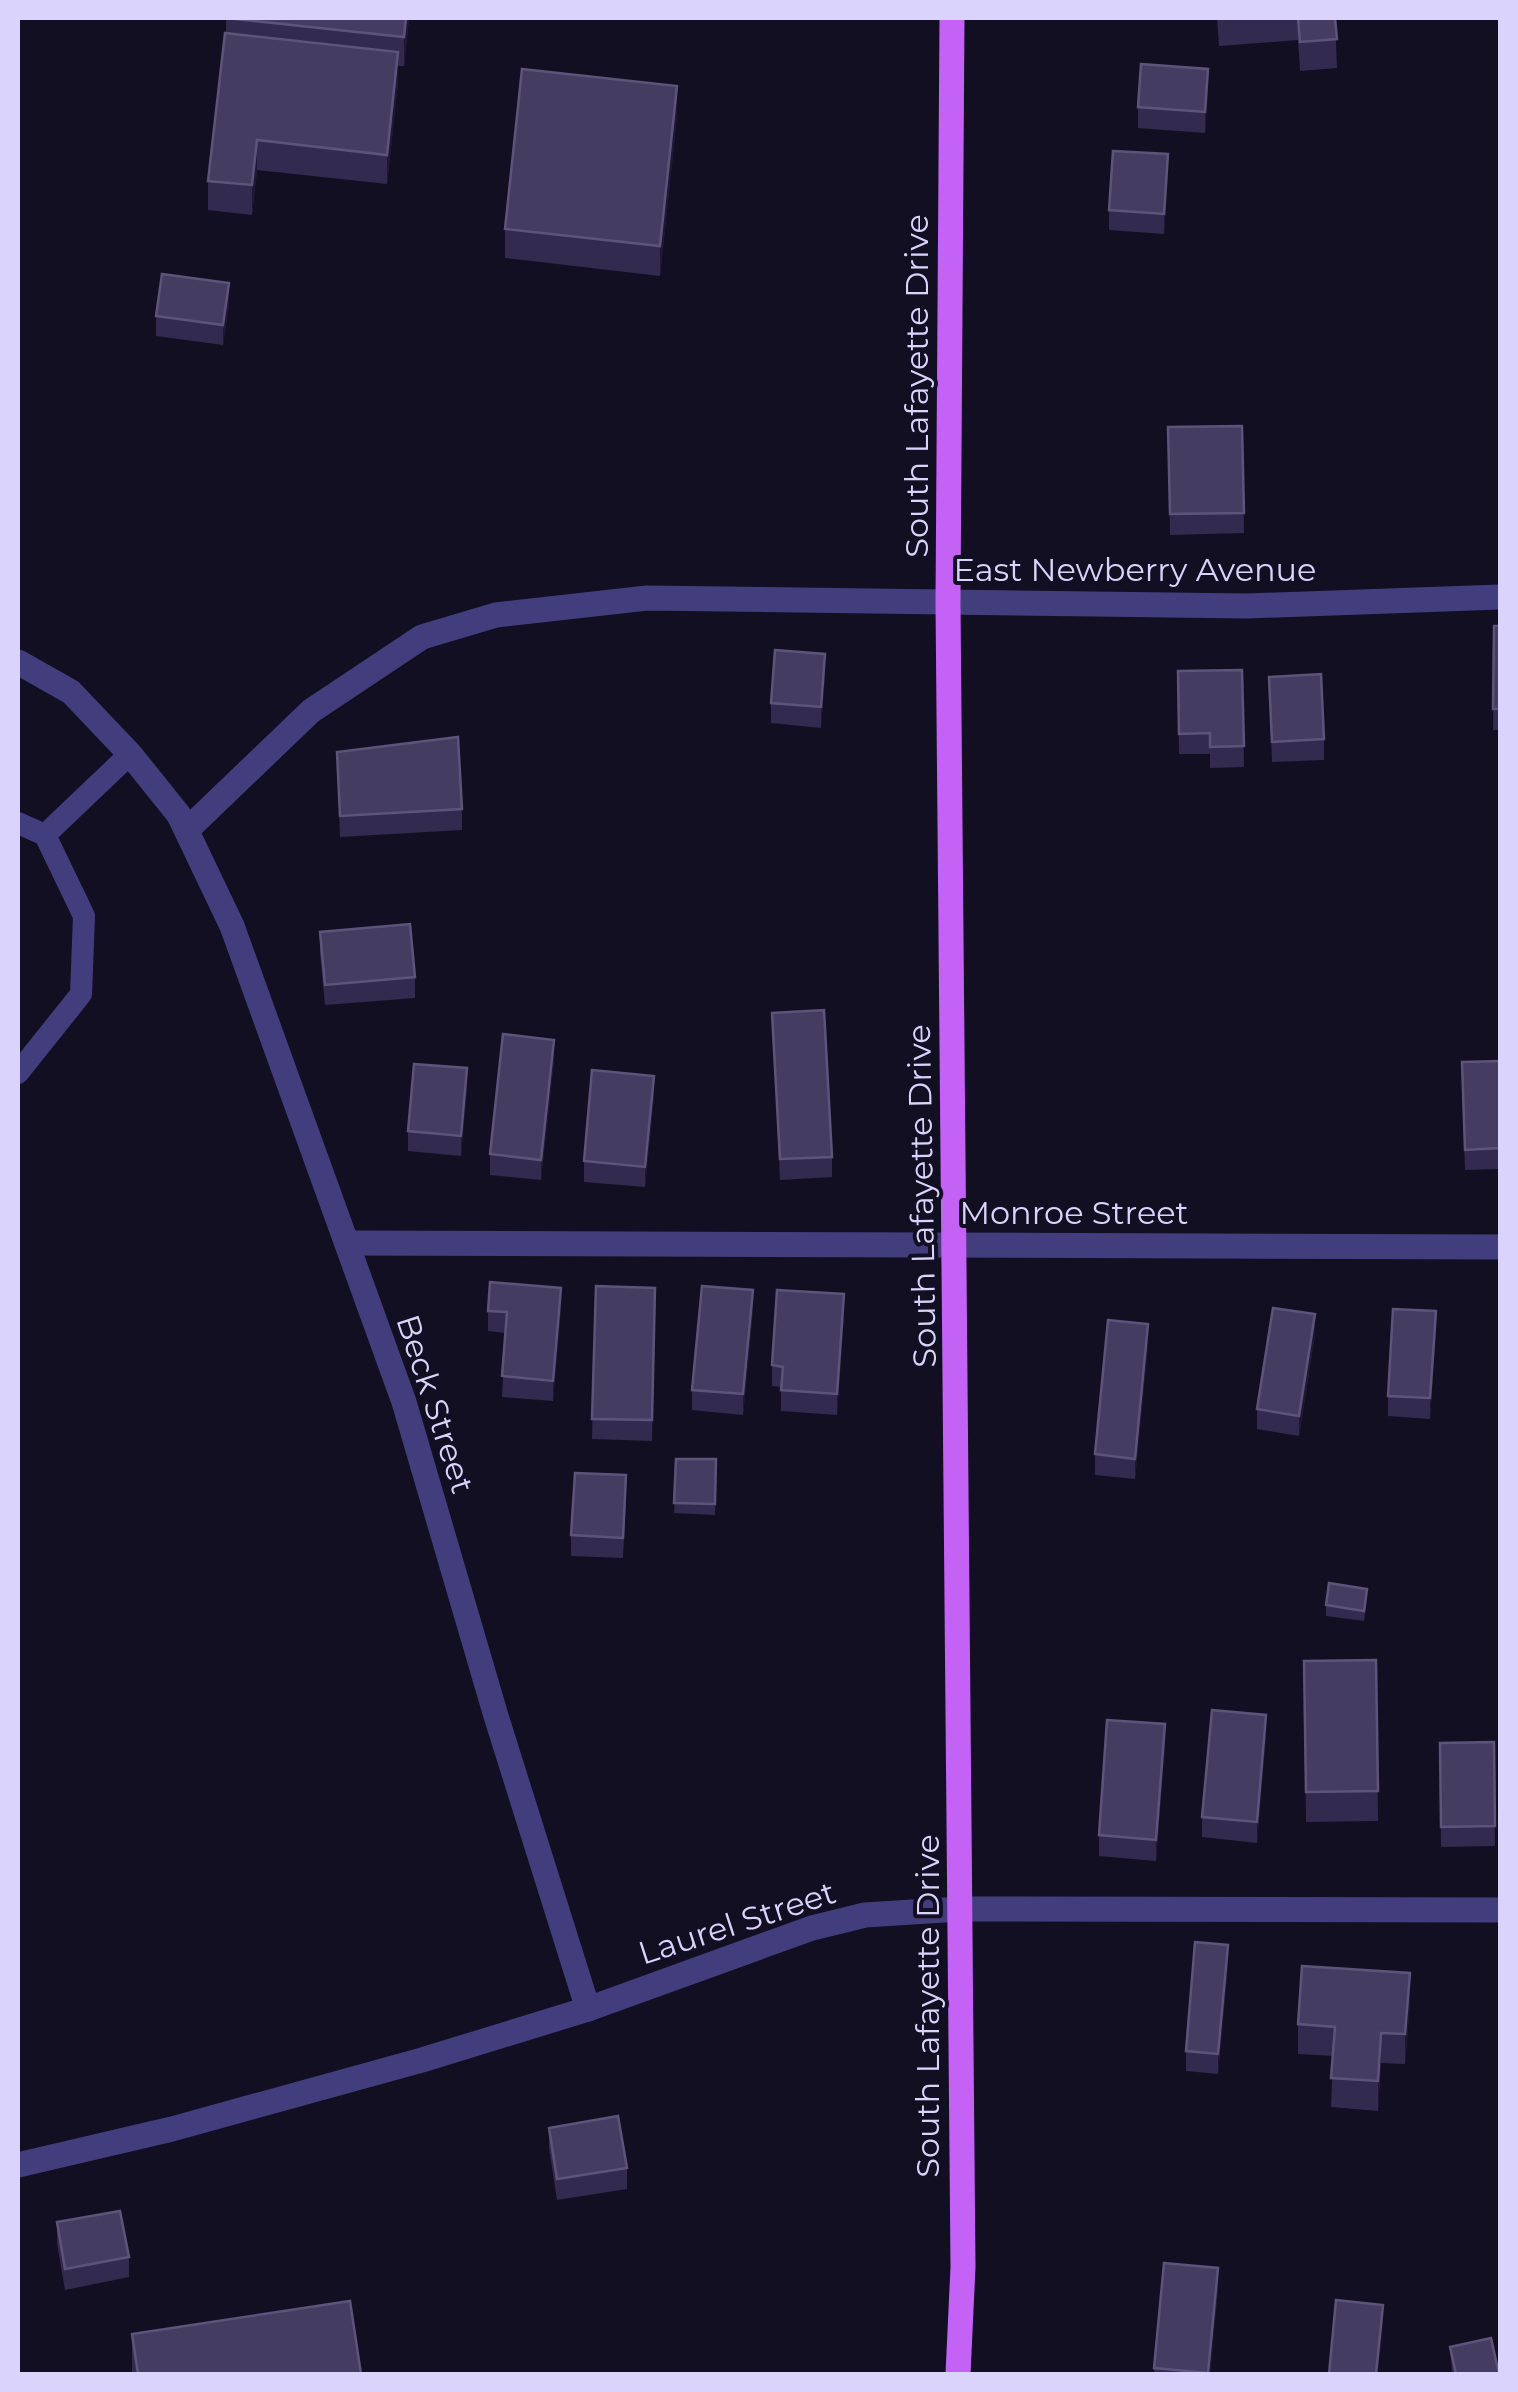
<svg xmlns="http://www.w3.org/2000/svg" width="1518" height="2392" font-family="Montserrat,sans-serif">
	<style>
		.lines { fill: none; stroke-linecap: round; stroke-linejoin: round }
		.service { stroke: #423e7e; stroke-width: 22 }
		.minor { stroke: #423e7e; stroke-width: 25 }
		.primary { stroke: #c362f5; stroke-width: 25 }
		.wall { fill: #332a4f }
		.shaded-wall { fill: #1e1735 }
		.building { fill: #453c62; stroke: #5c547a; stroke-width: 2.5 }
		.labels { text-anchor: middle; stroke-width: 8; stroke-linejoin: round; paint-order: stroke }
		.street-label { font-size: 32px; fill: #dad4fc; stroke: #130f22 }
	</style>
	<rect width="100%" height="100%" fill="#130f22"/>
	<g class="lines">
		<g class="service">
			<polyline points="18,823 45,835 130,754"/>
			<polyline points="18,1073 81,994 84,916 45,835"/>
		</g>
		<g class="minor">
			<polyline points="18,662 71,692 130,754 179,815 232,926 404,1402 496,1716 588,2009"/>
			<polyline points="187,830 311,711 422,637 496,615 647,598 1247,606 1500,597"/>
			<polyline points="347,1243 1500,1247"/>
			<polyline points="18,2165 172,2129 422,2060 588,2009 812,1928 865,1915 960,1909 1500,1910"/>
		</g>
		<polyline class="primary" points="952,18 948,602 963,2267 958,2374"/>
	</g>
	<g class="wall">
		<polygon points="226,18 409,18 404,66 398,66 398,82 387,184 257,170 252,215 208,210 208,181 226,33"/>
		<polygon points="1217,18 1335,18 1337,68 1300,71 1298,40 1219,46"/>
		<polygon points="1208,90 1205,133 1138,128 1138,107"/>
		<polygon points="677,116 660,276 505,258 505,229"/>
		<polygon points="1168,175 1164,234 1109,230 1109,210"/>
		<polygon points="229,304 223,345 156,336 156,316"/>
		<polygon points="1242,426 1244,533 1170,535 1168,427"/>
		<polygon points="1494,626 1500,626 1500,730 1493,730"/>
		<polygon points="1242,670 1244,767 1210,768 1210,754 1179,754 1178,671"/>
		<polygon points="825,675 821,728 771,723 771,703"/>
		<polygon points="1269,677 1324,739 1324,760 1272,762"/>
		<polygon points="337,752 462,809 462,830 340,837"/>
		<polygon points="320,932 415,977 415,998 325,1005 320,953"/>
		<polygon points="772,1013 832,1157 832,1177 780,1180"/>
		<polygon points="554,1060 541,1180 490,1175 490,1154"/>
		<polygon points="1500,1061 1500,1169 1465,1170 1462,1083"/>
		<polygon points="467,1088 461,1156 408,1151 408,1131"/>
		<polygon points="654,1096 645,1187 584,1182 584,1161"/>
		<polygon points="596,1286 655,1288 652,1441 592,1439"/>
		<polygon points="561,1308 553,1401 502,1397 505,1333 488,1331 488,1311"/>
		<polygon points="753,1310 743,1415 692,1410 692,1390"/>
		<polygon points="844,1315 837,1415 781,1411 781,1387 772,1386 772,1365"/>
		<polygon points="1436,1331 1430,1419 1388,1416 1388,1396"/>
		<polygon points="1315,1335 1299,1436 1257,1429 1257,1409"/>
		<polygon points="1148,1345 1135,1479 1095,1475 1095,1454"/>
		<polygon points="676,1459 716,1459 715,1515 674,1513"/>
		<polygon points="626,1496 623,1558 571,1556 571,1535"/>
		<polygon points="1367,1599 1364,1621 1326,1616 1326,1605"/>
		<polygon points="1376,1660 1378,1821 1306,1822 1304,1661"/>
		<polygon points="1266,1735 1257,1843 1202,1837 1202,1817"/>
		<polygon points="1494,1742 1495,1846 1441,1847 1440,1743"/>
		<polygon points="1165,1744 1156,1861 1099,1856 1099,1835"/>
		<polygon points="1228,1965 1218,2074 1186,2071 1186,2051"/>
		<polygon points="1410,2003 1405,2064 1381,2063 1378,2111 1331,2107 1333,2056 1298,2054 1298,2024"/>
		<polygon points="549,2128 627,2168 627,2189 557,2200 549,2148"/>
		<polygon points="57,2222 129,2257 129,2277 65,2290 57,2243"/>
		<polygon points="1218,2288 1210,2374 1154,2374 1154,2368"/>
		<polygon points="132,2334 361,2374 132,2374"/>
		<polygon points="1450,2347 1499,2374 1452,2374"/>
	</g>
	<g class="shaded-wall">
		<polygon points="406,18 409,18 404,66 404,37"/>
		<polygon points="398,52 398,82 387,184 387,155"/>
		<polygon points="1208,69 1208,90 1205,133 1205,112"/>
		<polygon points="677,86 677,116 660,276 660,246"/>
		<polygon points="257,140 257,170 252,215 252,185"/>
		<polygon points="1168,154 1168,175 1164,234 1164,214"/>
		<polygon points="229,283 229,304 223,345 223,325"/>
		<polygon points="825,654 825,675 821,728 821,707"/>
		<polygon points="554,1040 554,1060 541,1180 541,1160"/>
		<polygon points="467,1068 467,1088 461,1156 461,1136"/>
		<polygon points="654,1076 654,1096 645,1187 645,1167"/>
		<polygon points="561,1288 561,1308 553,1401 553,1381"/>
		<polygon points="753,1290 753,1310 743,1415 743,1394"/>
		<polygon points="844,1294 844,1315 837,1415 837,1394"/>
		<polygon points="1436,1311 1436,1331 1430,1419 1430,1398"/>
		<polygon points="1315,1314 1315,1335 1299,1436 1299,1416"/>
		<polygon points="1148,1324 1148,1345 1135,1479 1135,1459"/>
		<polygon points="1266,1715 1266,1735 1257,1843 1257,1822"/>
		<polygon points="1165,1724 1165,1744 1156,1861 1156,1840"/>
		<polygon points="1228,1945 1228,1965 1218,2074 1218,2054"/>
		<polygon points="1410,1973 1410,2003 1405,2064 1405,2034"/>
		<polygon points="1381,2033 1381,2063 1378,2111 1378,2081"/>
		<polygon points="1218,2268 1218,2288 1210,2374 1208,2374"/>
		<polygon points="1383,2305 1383,2325 1378,2374 1376,2374"/>
	</g>
	<g class="building">
		<polygon points="226,18 406,18 404,37"/>
		<polygon points="1298,18 1335,18 1337,39 1300,42"/>
		<polygon points="225,33 398,52 387,155 257,140 252,185 208,181"/>
		<polygon points="1141,64 1208,69 1205,112 1138,107"/>
		<polygon points="522,69 677,86 660,246 505,229"/>
		<polygon points="1113,151 1168,154 1164,214 1109,210"/>
		<polygon points="162,274 229,283 223,325 156,316"/>
		<polygon points="1242,426 1244,513 1170,514 1168,427"/>
		<polygon points="1494,626 1500,626 1500,709 1493,709"/>
		<polygon points="775,650 825,654 821,707 771,703"/>
		<polygon points="1242,670 1244,746 1210,747 1210,733 1179,734 1178,671"/>
		<polygon points="1321,674 1324,739 1272,742 1269,677"/>
		<polygon points="458,737 462,809 340,816 337,752"/>
		<polygon points="410,924 415,977 325,985 320,932"/>
		<polygon points="824,1010 832,1157 780,1159 772,1013"/>
		<polygon points="503,1034 554,1040 541,1160 490,1154"/>
		<polygon points="1500,1061 1500,1148 1465,1150 1462,1062"/>
		<polygon points="414,1064 467,1068 461,1136 408,1131"/>
		<polygon points="592,1070 654,1076 645,1167 584,1161"/>
		<polygon points="490,1282 561,1288 553,1381 502,1376 507,1312 488,1311"/>
		<polygon points="596,1286 655,1288 652,1420 592,1419"/>
		<polygon points="702,1286 753,1290 743,1394 692,1390"/>
		<polygon points="777,1290 844,1294 837,1394 781,1390 783,1367 772,1365"/>
		<polygon points="1273,1308 1315,1314 1299,1416 1257,1409"/>
		<polygon points="1393,1309 1436,1311 1430,1398 1388,1396"/>
		<polygon points="1108,1320 1148,1324 1135,1459 1095,1454"/>
		<polygon points="676,1459 716,1459 715,1504 674,1503"/>
		<polygon points="575,1473 626,1475 623,1538 571,1535"/>
		<polygon points="1329,1583 1367,1589 1364,1611 1326,1605"/>
		<polygon points="1376,1660 1378,1791 1306,1792 1304,1661"/>
		<polygon points="1212,1710 1266,1715 1257,1822 1202,1817"/>
		<polygon points="1107,1720 1165,1724 1156,1840 1099,1835"/>
		<polygon points="1494,1742 1495,1826 1441,1827 1440,1743"/>
		<polygon points="1195,1942 1228,1945 1218,2054 1186,2051"/>
		<polygon points="1302,1966 1410,1973 1405,2034 1381,2033 1378,2081 1331,2078 1335,2027 1298,2024"/>
		<polygon points="618,2116 627,2168 557,2179 549,2128"/>
		<polygon points="120,2211 129,2257 65,2269 57,2222"/>
		<polygon points="1164,2263 1218,2268 1208,2373 1154,2368"/>
		<polygon points="1336,2300 1383,2305 1376,2374 1329,2374"/>
		<polygon points="350,2301 361,2374 138,2374 132,2334"/>
		<polygon points="1491,2338 1499,2374 1456,2374 1450,2347"/>
	</g>
	<g class="labels">
		<g class="street-label">
			<text transform="translate(917 386) rotate(-90)" y="11">South Lafayette Drive</text>
			<text x="1135" y="581">East Newberry Avenue</text>
			<text transform="translate(922 1196) rotate(-91)" y="11">South Lafayette Drive</text>
			<text x="1074" y="1224">Monroe Street</text>
			<text transform="translate(435 1404) rotate(72)" y="11">Beck Street</text>
			<text transform="translate(737 1923) rotate(-18)" y="11">Laurel Street</text>
			<text transform="translate(928 2006) rotate(-90)" y="11">South Lafayette Drive</text>
		</g>
	</g>
	<rect width="1518" height="2392" fill="none" stroke="#dad4fc" stroke-width="40"/>
</svg>
